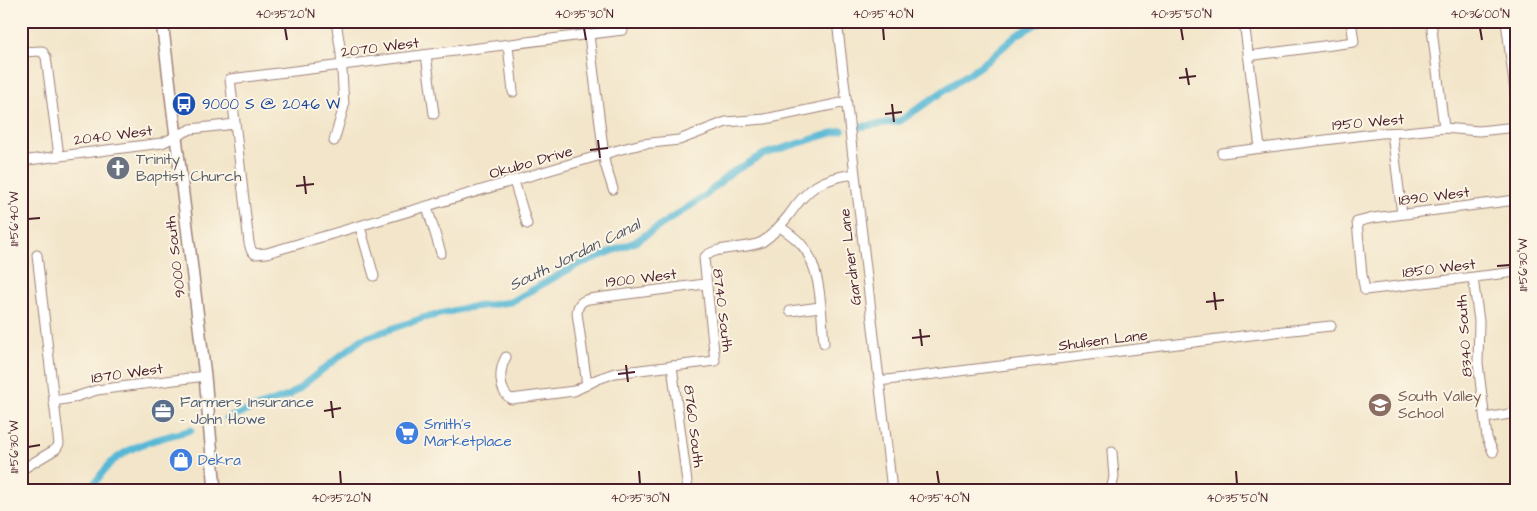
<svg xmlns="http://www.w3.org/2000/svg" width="1537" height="511" font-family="'Architects Daughter',sans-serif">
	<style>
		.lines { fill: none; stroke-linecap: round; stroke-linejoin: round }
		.canal { stroke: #57b8d5; stroke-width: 7 }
		.minor-casing { stroke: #9e827a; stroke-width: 11 }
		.major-casing { stroke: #9e827a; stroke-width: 14 }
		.minor { stroke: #fff; stroke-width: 9 }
		.major { stroke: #fff; stroke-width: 11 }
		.ticks { fill: none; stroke: #4a1f2b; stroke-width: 2 }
		.labels { text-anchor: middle; stroke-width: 4; stroke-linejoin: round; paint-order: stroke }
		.street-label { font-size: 15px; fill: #4a1f2b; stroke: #fcf5e5 }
		.transit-label { font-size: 15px; fill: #164399; stroke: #fcf5e5; text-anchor: start }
		.worship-label { font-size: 15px; fill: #5b616d; stroke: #fcf5e5; text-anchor: start }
		.education-label { font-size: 15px; fill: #785e54; stroke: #fcf5e5; text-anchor: start }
		.service-label { font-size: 15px; fill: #4e5e75; stroke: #fcf5e5; text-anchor: start }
		.shop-label { font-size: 15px; fill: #366cbe; stroke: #fcf5e5; text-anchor: start }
		.water-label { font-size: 16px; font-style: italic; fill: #4f5566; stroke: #fcf5e5 }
		.neatline { fill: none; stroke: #4a1f2b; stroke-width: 2 }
		.ticks-label { font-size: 12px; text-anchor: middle; fill: #4a1f2b }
	</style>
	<rect width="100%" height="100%" fill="#fcf5e5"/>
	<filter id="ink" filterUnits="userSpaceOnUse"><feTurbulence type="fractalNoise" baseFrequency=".02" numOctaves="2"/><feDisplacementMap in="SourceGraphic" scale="10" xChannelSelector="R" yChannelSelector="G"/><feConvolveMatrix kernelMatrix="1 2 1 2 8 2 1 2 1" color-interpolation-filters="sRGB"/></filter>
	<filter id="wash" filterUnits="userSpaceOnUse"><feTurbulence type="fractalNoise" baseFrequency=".0096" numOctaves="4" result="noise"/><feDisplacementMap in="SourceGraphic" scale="20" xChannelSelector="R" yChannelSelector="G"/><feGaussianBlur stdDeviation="1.12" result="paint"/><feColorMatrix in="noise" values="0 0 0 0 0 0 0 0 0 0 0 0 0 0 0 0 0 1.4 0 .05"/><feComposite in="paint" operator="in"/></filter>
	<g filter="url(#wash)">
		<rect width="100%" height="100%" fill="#f2e5c9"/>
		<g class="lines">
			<g class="canal">
				<polyline points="859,127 900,121 987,61 1017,35 1042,21"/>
				<polyline points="227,418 290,395 362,339 423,318 465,308 511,302 575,266 635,242 705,196 729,174 764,154 842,130"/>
				<path d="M 89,490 C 97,481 103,470 112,462 C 133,443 164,438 191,430"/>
			</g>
		</g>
	</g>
	<g filter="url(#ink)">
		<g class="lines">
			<g class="minor-casing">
				<g id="minor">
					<polyline points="837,21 892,490"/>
					<polyline points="1244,21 1260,148"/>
					<polyline points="1431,21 1444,128"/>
					<polyline points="1506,21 1516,99"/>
					<polyline points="623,30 230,79 249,243 251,250 255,254 267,253 618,150 642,144 679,140 726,122 765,119 846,102"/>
					<polyline points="589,35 605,164 613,189"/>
					<polyline points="508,45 513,92"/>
					<polyline points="21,52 42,51 46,57 59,156"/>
					<polyline points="426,55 434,114"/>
					<polyline points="1248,56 1354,42 1351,21"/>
					<polyline points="1392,133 1402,214"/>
					<polyline points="334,141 344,106 341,53 336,21"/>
					<polyline points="1222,153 1381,133 1406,132 1444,128 1479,131 1516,127"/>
					<polyline points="21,161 162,143 191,129 235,124"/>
					<polyline points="514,181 527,224"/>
					<polyline points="1516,200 1373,218 1357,222 1362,275 1365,290 1516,272"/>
					<polyline points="427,207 441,253"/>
					<polyline points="360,227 374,276"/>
					<path d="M 780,227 C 787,232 795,237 801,244 C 822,267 821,313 824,343"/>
					<polyline points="1473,278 1479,321 1478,363 1487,438 1493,452"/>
					<polyline points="790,311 820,307"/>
					<path d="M 506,357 C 499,369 498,391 511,399 L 574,391 L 598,379 L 615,373 L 715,361 L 704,258 C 714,245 746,250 762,242 C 773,235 781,225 789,215 C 808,187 821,179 854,174"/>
					<polyline points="672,366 688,490"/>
					<polyline points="879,381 1283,331 1331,326"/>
					<path d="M 587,385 L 577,313 C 578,304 581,301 589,299 L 705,284"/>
					<polyline points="54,401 72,398 97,390 205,376"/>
					<polyline points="1485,418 1516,413"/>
					<polyline points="21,470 56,449 59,444 37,255"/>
					<polyline points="1111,490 1114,477 1112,452"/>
				</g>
			</g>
			<g class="major-casing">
				<polyline id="major" points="162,21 205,376 215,490"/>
			</g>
			<use href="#minor" class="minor"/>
			<use href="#major" class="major"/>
		</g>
	</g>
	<path class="ticks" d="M 285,28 L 287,40M 584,28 L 586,40M 883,28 L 884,40M 1181,28 L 1183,40M 1480,28 L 1482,40M 1186,68 L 1189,85M 1179,78 L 1196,76M 892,104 L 894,122M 885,114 L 902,112M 598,140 L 600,158M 590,150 L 608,148M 304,176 L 306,194M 296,186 L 314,184M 28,219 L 40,218M 1497,266 L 1510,265M 1214,292 L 1216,310M 1206,302 L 1224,300M 920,329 L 922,346M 912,338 L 930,336M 626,365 L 628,382M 618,374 L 635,372M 331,401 L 333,418M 324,411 L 341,408M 28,447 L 40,445M 340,471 L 341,484M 639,471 L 640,484M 937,471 L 939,484M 1236,471 L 1237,484"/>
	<defs>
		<g id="bus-disc" transform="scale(1.25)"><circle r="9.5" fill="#1a4fb4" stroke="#fcf5e5"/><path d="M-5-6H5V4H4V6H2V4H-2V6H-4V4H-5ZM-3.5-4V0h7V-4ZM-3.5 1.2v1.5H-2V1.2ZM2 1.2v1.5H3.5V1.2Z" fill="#fff"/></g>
		<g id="church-disc" transform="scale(1.25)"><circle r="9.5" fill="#6b7280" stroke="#fcf5e5"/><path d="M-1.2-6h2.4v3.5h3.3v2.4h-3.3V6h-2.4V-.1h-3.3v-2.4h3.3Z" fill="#fff"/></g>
		<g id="school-disc" transform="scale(1.25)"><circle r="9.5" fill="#8d6e63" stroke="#fcf5e5"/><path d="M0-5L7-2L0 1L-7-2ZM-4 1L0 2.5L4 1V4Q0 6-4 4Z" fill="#fff"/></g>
		<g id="office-disc" transform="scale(1.25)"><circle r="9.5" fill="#5c6f8a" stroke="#fcf5e5"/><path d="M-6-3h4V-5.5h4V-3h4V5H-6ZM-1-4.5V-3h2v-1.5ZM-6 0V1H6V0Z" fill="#fff"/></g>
		<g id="supermarket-disc" transform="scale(1.25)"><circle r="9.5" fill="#3f7fe0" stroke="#fcf5e5"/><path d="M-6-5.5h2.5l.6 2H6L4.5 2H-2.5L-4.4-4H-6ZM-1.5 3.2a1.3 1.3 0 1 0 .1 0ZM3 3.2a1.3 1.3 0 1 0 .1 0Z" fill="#fff"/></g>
		<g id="shop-disc" transform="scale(1.25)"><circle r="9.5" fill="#3f7fe0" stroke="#fcf5e5"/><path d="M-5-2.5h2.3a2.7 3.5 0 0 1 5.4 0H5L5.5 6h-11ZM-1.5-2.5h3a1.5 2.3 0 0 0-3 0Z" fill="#fff"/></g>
	</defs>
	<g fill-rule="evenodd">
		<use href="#bus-disc" x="184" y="104"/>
		<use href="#church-disc" x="118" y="168"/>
		<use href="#school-disc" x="1380" y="405"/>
		<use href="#office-disc" x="163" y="411"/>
		<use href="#supermarket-disc" x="407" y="433"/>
		<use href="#shop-disc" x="181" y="460"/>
	</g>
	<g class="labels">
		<g class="street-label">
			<text transform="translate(380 47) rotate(-7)" y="5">2070 West</text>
			<text transform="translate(1368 122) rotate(-5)" y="5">1950 West</text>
			<text transform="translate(113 135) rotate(-7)" y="5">2040 West</text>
			<text transform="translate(531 162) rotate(-16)" y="5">Okubo Drive</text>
			<text transform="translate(1434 196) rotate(-7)" y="5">1890 West</text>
			<text transform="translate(175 257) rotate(-97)" y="5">9000 South</text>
			<text transform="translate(850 257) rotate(-97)" y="5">Gardner Lane</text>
			<text transform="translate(1439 268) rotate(-7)" y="5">1850 West</text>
			<text transform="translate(641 278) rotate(-7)" y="5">1900 West</text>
			<text transform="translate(723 310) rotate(83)" y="5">8740 South</text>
			<text transform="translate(1464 336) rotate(-94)" y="5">8340 South</text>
			<text transform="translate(1103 340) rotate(-7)" y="5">Shulsen Lane</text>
			<text transform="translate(127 373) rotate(-8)" y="5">1870 West</text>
			<text transform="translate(694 426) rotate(83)" y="5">8760 South</text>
		</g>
		<g class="transit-label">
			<text x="202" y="109">9000 S @ 2046 W</text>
		</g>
		<g class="worship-label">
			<text x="136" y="164">Trinity<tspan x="136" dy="17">Baptist Church</tspan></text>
		</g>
		<g class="education-label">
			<text x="1398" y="401">South Valley<tspan x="1398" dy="17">School</tspan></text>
		</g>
		<g class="service-label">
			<text x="180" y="407">Farmers Insurance<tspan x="180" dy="17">- John Howe</tspan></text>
		</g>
		<g class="shop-label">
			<text x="424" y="429">Smith's<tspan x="424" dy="17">Marketplace</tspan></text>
			<text x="198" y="465">Dekra</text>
		</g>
		<g class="water-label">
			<text transform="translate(574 254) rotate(-26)" y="6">South Jordan Canal</text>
		</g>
	</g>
	<rect width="1537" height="511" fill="none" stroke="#fcf5e5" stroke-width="55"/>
	<rect x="28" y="28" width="1482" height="456" class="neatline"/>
	<g class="ticks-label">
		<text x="285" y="18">40°35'20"N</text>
		<text x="584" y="18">40°35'30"N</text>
		<text x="883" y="18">40°35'40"N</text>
		<text x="1181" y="18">40°35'50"N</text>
		<text x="1480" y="18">40°36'00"N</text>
		<text transform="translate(14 219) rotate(-90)" y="4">111°56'40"W</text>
		<text transform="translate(1523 265) rotate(-90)" y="4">111°56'30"W</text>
		<text transform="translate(14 447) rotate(-90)" y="4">111°56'30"W</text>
		<text x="341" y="502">40°35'20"N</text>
		<text x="640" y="502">40°35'30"N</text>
		<text x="939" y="502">40°35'40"N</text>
		<text x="1237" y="502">40°35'50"N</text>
	</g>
</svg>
